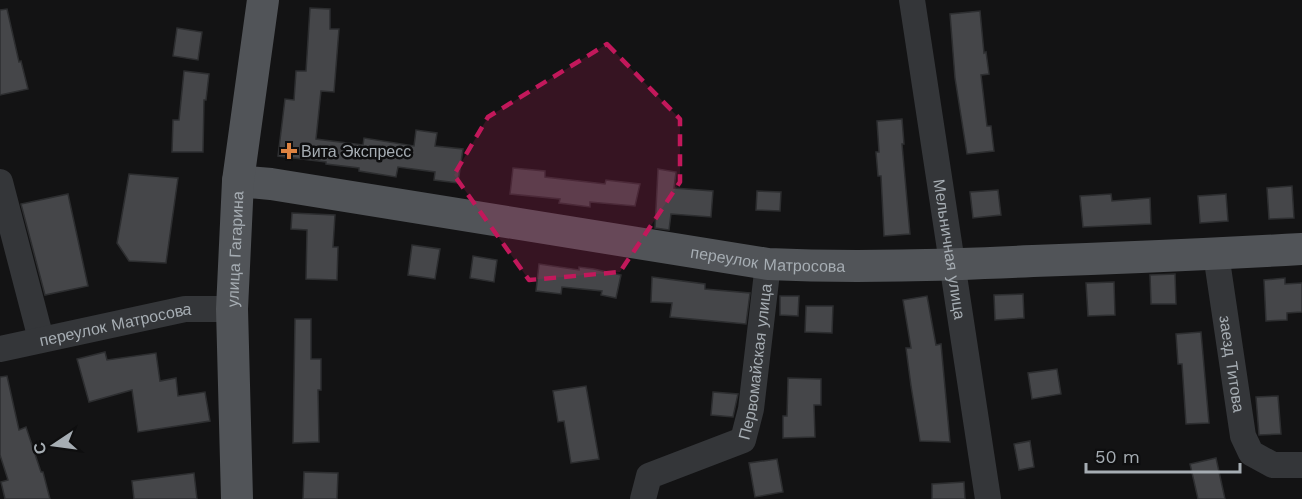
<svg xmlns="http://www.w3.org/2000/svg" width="1302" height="499" font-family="'Work Sans',sans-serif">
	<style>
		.building { fill: #454649; stroke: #2d2e30; stroke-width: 1.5 }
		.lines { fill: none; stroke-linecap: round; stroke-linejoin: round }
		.minor { stroke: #343639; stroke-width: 26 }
		.major { stroke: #515458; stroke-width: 32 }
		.marked { fill: #c2185b; fill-opacity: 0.2; stroke: #c2185b; stroke-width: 4.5; stroke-dasharray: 12 8; stroke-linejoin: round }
		.poi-dot { fill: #de8341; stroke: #0e0e0f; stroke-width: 2 }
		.labels { text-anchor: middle; stroke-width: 5; stroke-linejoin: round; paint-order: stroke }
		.poi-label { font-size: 16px; fill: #a6adb3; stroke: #0e0e0f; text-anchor: start }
		.street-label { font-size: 16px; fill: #a6adb3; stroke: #0e0e0f }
	</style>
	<rect width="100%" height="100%" fill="#131314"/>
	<g class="building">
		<polygon points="310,8 330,9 330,29 339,29 334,92 321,91 316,139 363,145 364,138 414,146 416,130 437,133 435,146 463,149 458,183 434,180 435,172 398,167 396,177 359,171 359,168 326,164 326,162 278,156 285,99 294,100 296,71 306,71"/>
		<polygon points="7,9 19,62 21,61 28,89 0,95 0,10"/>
		<polygon points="980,11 984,53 986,52 989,74 981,75 987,126 991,126 994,151 967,154 955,78 950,14"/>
		<polygon points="177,28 202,32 198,60 173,56"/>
		<polygon points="184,71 209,74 206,100 204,100 203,152 172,152 173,120 179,120"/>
		<polygon points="902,119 904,144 902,144 910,234 884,236 881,176 878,176 876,152 879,152 877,121"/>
		<polygon points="513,168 545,171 545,177 605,184 606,180 640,184 635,206 590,202 590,207 559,203 560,199 510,194"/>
		<polygon points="658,169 676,172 674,188 713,191 711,217 671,214 669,230 655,228"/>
		<polygon points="129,174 178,178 166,263 129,261 117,243"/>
		<polygon points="1292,186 1294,218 1269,219 1267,188"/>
		<polygon points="998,190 1001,215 973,218 970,192"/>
		<polygon points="757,191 781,192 780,211 756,210"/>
		<polygon points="68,194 88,286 45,295 21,204"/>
		<polygon points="1111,194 1112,201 1150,198 1151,224 1083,227 1080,196"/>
		<polygon points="1226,194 1228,221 1200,223 1198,196"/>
		<polygon points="292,213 335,215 333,247 338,247 337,280 306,279 307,230 291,229"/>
		<polygon points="412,245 440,249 435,279 408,275"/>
		<polygon points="473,256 497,260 494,282 470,278"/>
		<polygon points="539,264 579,270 579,267 594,269 621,275 616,298 601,295 602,291 562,287 561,294 536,291"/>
		<polygon points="1175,274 1176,304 1151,304 1150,275"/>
		<polygon points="652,277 705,284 705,289 750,293 746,324 670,317 672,303 651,302"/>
		<polygon points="1285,278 1285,284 1302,283 1302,312 1287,313 1287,320 1266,321 1264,280"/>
		<polygon points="1114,282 1115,315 1088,316 1086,283"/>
		<polygon points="1023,294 1024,318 995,320 994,295"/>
		<polygon points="780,296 799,296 798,316 780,315"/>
		<polygon points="927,296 936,345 941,344 950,442 920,441 911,386 906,348 911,348 903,300"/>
		<polygon points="806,306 833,306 832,333 805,332"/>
		<polygon points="295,319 311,319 311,359 321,359 321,390 318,390 319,442 293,443"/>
		<polygon points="1201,332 1209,423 1186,424 1182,364 1178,364 1176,334"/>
		<polygon points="105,352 107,360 156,353 160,381 176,378 178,396 205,392 210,421 138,432 132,390 89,402 77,359"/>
		<polygon points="1057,369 1061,394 1032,399 1028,373"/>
		<polygon points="7,376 19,430 26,427 41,472 43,472 50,499 5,499 1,482 8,480 0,455 0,377"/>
		<polygon points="788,378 821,379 821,405 814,405 815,437 783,438 783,416 787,416"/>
		<polygon points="586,386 599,459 571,463 564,421 558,422 553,391"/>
		<polygon points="713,392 738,394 733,417 711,415"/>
		<polygon points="1278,396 1281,434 1259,435 1256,397"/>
		<polygon points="1030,441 1034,467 1019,470 1014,444"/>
		<polygon points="1216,458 1225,499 1198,499 1190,464"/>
		<polygon points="777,459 783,492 755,497 749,463"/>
		<polygon points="304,472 338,473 337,499 303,499"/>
		<polygon points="194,473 197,499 134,499 132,481"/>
		<polygon points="964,482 965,499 932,499 932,484"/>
	</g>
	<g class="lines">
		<g class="minor">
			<path id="s1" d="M 912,0 L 988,499"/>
			<polyline points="0,182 41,339"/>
			<path id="s2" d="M 1216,254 L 1243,436 L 1251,453 L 1273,465 L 1302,465"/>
			<path id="s3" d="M 0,349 L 185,309 L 232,309"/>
			<path id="s4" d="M 643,499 L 649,476 L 743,440 L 751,409 L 768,264"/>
		</g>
		<g class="major">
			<path id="s5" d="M 238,181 L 271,184 L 768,264 C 857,268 945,265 1033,261 C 1123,258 1212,254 1302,249"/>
			<path id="s6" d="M 237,499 L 232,309 L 238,181 L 263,0"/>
		</g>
	</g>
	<path class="marked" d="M 607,44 L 680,119 L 680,182 L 620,272 L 529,280 L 454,175 L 488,117 Z"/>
	<path class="poi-dot" d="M286 142h6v6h6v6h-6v6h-6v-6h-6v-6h6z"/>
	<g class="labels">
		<g class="poi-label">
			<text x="301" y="157">Вита Экспресс</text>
		</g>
		<g class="street-label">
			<text dy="6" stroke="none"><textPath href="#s6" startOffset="250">улица Гагарина</textPath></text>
			<text dy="6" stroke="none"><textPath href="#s1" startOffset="252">Мельничная улица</textPath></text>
			<text dy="6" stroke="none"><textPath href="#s5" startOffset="536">переулок Матросова</textPath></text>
			<text dy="6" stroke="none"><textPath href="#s3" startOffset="118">переулок Матросова</textPath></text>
			<text dy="6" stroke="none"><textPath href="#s4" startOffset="204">Первомайская улица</textPath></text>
			<text dy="6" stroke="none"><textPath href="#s2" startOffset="111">заезд Титова</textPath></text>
		</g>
	</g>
	<g transform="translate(54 445) rotate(257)" stroke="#0e0e0f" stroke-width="4.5" paint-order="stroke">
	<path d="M0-4.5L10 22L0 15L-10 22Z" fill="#a6adb3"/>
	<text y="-9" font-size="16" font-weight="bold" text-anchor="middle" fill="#a6adb3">С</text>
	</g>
	<path d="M1086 463v9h154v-9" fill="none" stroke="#a6adb3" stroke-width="3"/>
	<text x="1095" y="463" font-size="18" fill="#a6adb3" stroke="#0e0e0f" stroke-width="4.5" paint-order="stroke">50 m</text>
</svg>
